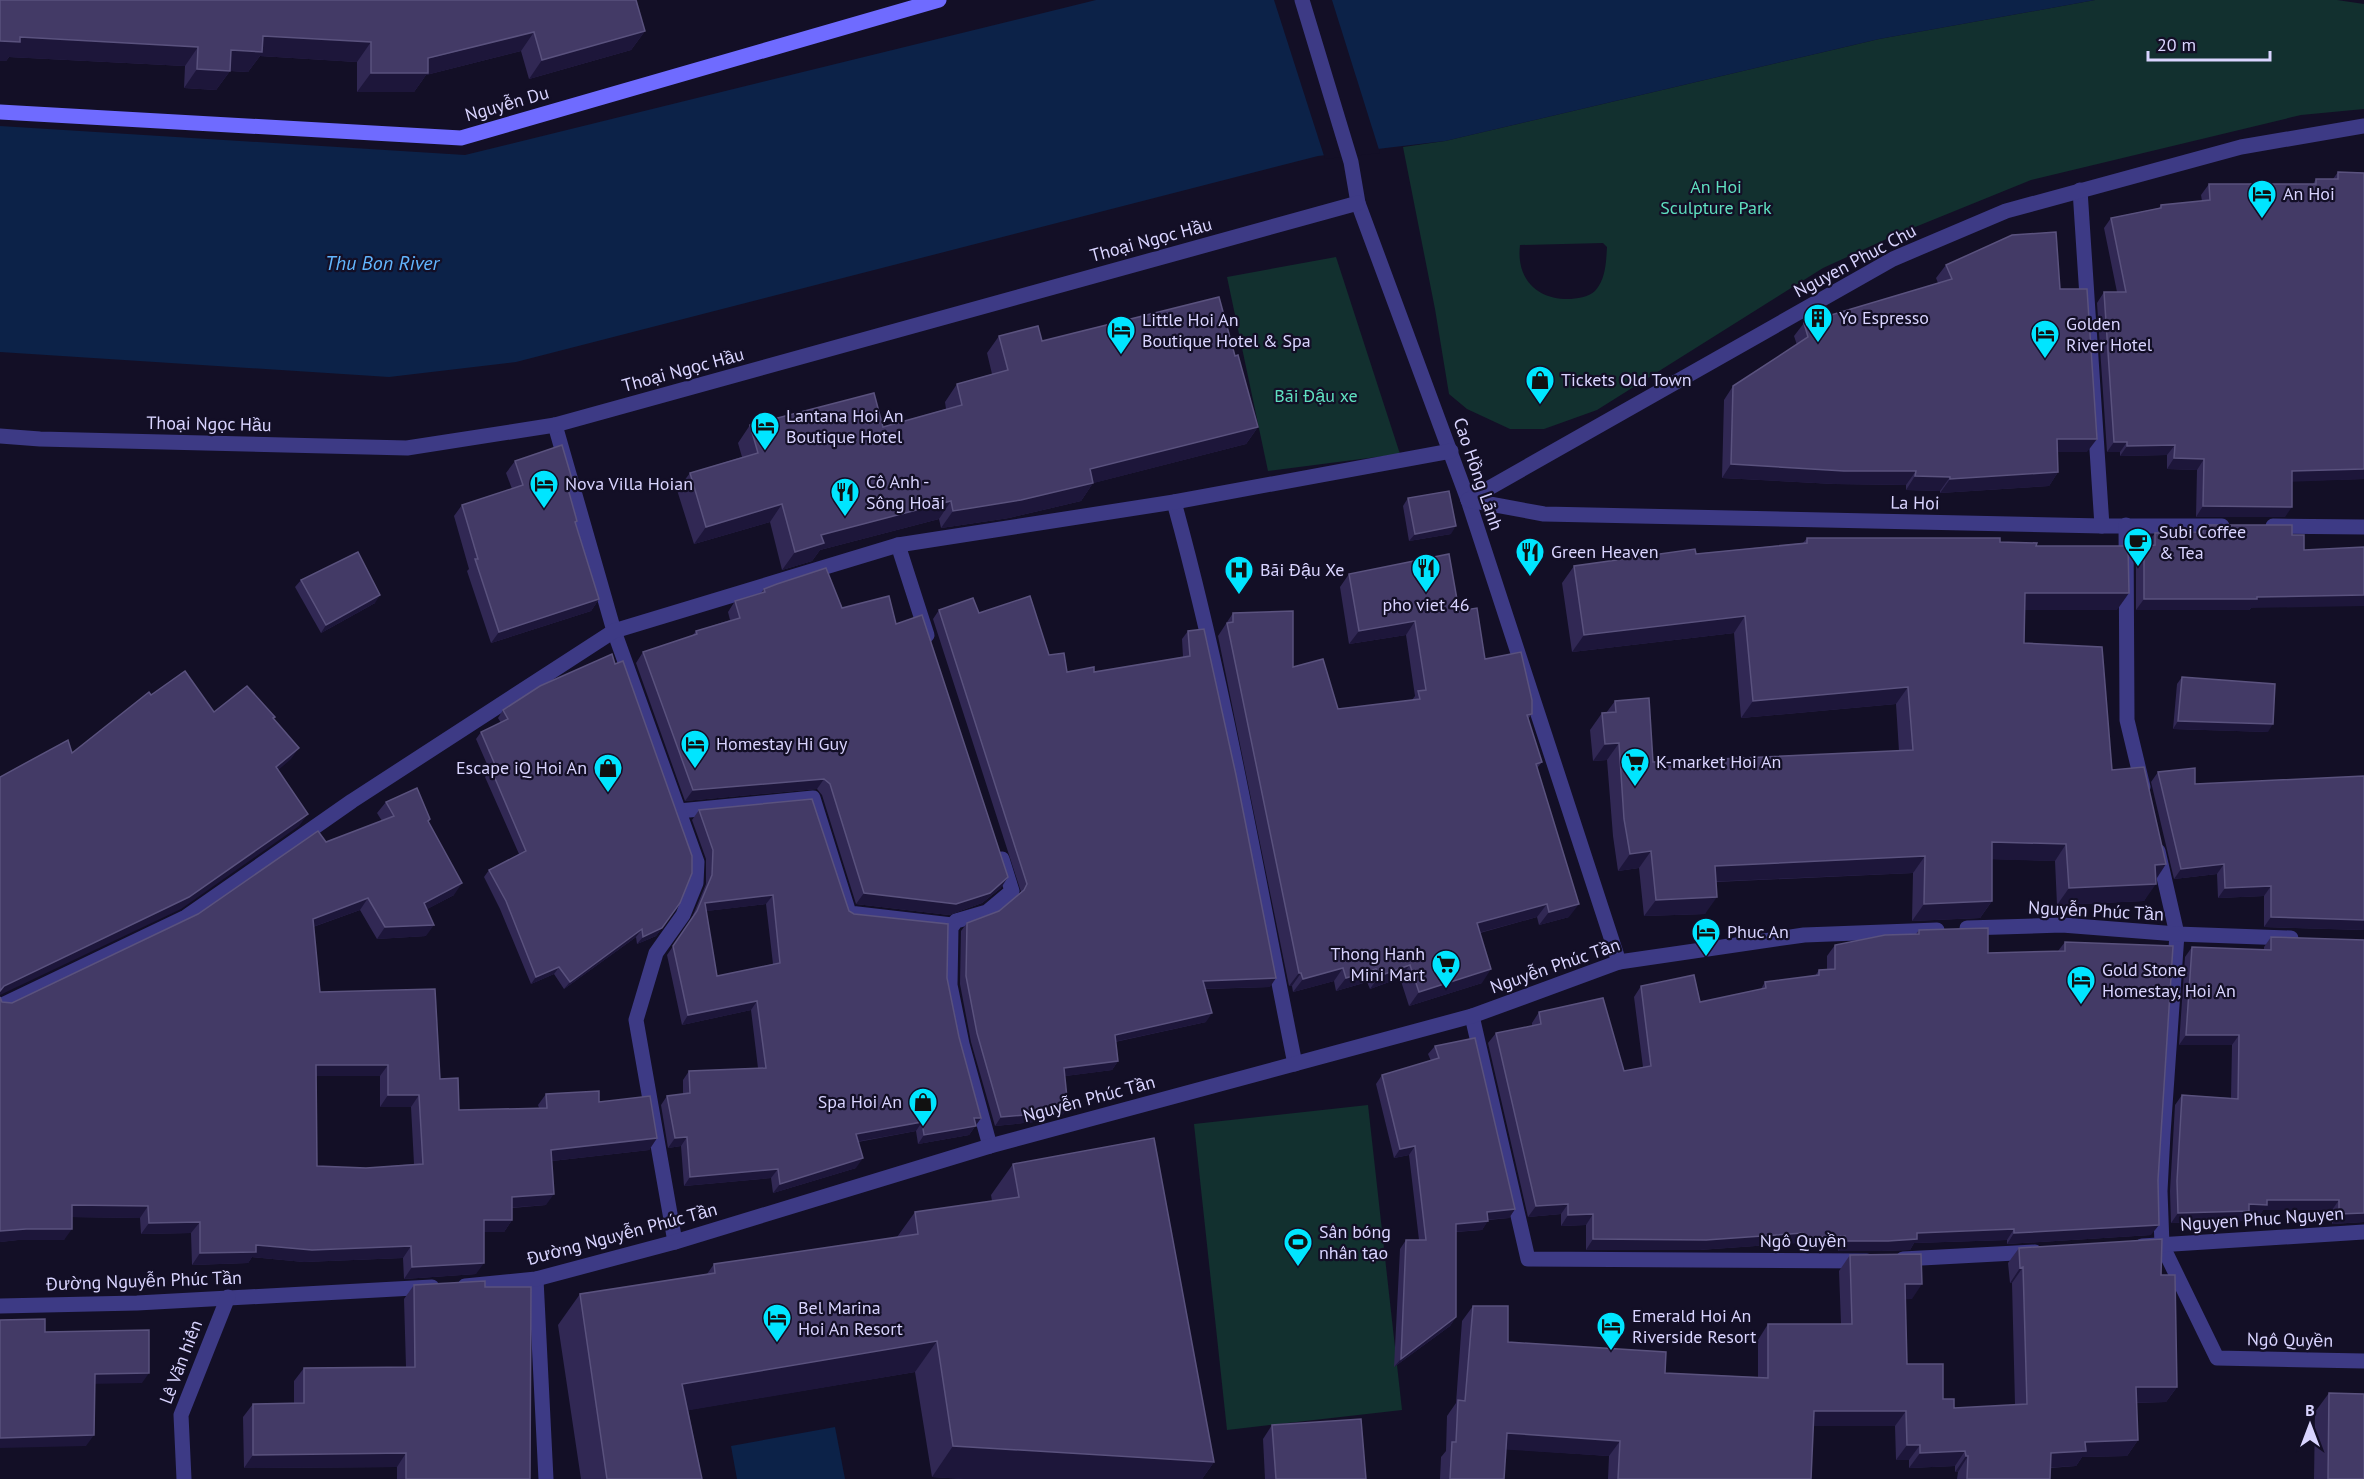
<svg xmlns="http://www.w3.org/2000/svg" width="2364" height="1479" font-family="'PT Sans',sans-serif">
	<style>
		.green { fill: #12302f; fill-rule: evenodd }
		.water { fill: #0c2248 }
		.pier { fill: #130f26 }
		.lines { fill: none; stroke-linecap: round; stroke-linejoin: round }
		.lane { stroke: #3d3a85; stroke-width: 15 }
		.street { stroke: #3d3a85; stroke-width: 15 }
		.secondary { stroke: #6f6bff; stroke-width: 15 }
		.wall { fill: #312854; fill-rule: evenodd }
		.shaded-wall { fill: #1d163a }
		.building { fill: #433a66; stroke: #5a527e; stroke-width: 1.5; fill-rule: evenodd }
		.labels { text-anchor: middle; stroke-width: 4.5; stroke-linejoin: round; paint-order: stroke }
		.street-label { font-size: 18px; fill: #d9d4ff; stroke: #130f26 }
		.park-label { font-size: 18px; fill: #5fe0c0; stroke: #130f26 }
		.poi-label { font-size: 18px; fill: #d9d4ff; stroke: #130f26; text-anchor: start }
		.water-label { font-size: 20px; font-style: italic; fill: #62b6ff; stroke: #130f26 }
	</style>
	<rect width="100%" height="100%" fill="#130f26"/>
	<g class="green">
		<path d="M 2095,0 L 2337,0 L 2364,4 L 2364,109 L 2301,115 L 2031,180 L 1893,236 L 1823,268 L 1597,410 L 1544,429 L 1510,429 L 1467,409 L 1449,394 L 1435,309 L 1403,147 L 1445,141 L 1879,39 ZM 1603,243 L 1607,247 C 1606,262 1606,279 1595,291 C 1589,297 1576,299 1568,299 C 1536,299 1516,278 1520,245 Z"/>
		<polygon points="1336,257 1400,454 1268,471 1227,277"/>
		<polygon points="1368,1105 1402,1410 1227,1430 1194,1124"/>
	</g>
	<g class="water">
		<polygon points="1096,0 2095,0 1879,39 1445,141 1318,156 516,362 389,377 0,352 0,126 465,155"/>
		<polygon points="835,1427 845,1479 737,1479 731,1446"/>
	</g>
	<polygon class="pier" points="1274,0 1332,0 1380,153 1325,159"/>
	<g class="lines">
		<polyline class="lane" points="679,811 813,798 849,913 952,925"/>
		<g class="street">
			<polyline points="1302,0 1351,162 1358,203 1468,500 1619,962"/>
			<polyline points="2080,190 2102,526"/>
			<polyline points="555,425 614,631 697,862 696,883 683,915 656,953 636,1020 675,1242"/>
			<polyline points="0,436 40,439 407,448 555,425 1358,203"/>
			<polyline points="1468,500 1893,259 2006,211 2241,147 2364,126"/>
			<polyline points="1468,500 1544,514 2102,526 2222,526"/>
			<path d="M 1174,502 C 1225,687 1257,876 1295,1064"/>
			<polyline points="2126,525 2127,720 2143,787"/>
			<polyline points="2273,526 2364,527"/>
			<polyline points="898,545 927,635"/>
			<polyline points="2158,851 2177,934 2163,1134 2160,1191 2162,1245 2217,1358 2364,1361"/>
			<polyline points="1967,928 2062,925 2177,934 2291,938"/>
			<polyline points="0,1006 186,917 352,801 614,631 898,545 1174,502 1451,451"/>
			<polyline points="1472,1016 1528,1259 1867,1261"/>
			<polyline points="990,1146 962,1044 950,985 951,928 956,921 987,912 1012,891 1002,859"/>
			<polyline points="2142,1246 2364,1232"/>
			<polyline points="1903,1259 2035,1252"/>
			<polyline points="536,1279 546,1479"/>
			<polyline points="465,1286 536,1279 675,1242 990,1146 1472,1016 1619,962 1804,935 1937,930"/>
			<polyline points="0,1306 137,1303 432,1287"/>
			<polyline points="184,1479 181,1415 228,1297"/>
		</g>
		<polyline class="secondary" points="0,112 461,138 939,0"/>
	</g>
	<g class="wall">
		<polygon points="0,0 645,31 631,50 529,79 521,51 426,75 414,92 357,92 357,62 260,56 248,72 230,71 216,90 184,88 185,66 9,57 6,61"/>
		<polygon points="2338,172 2364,173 2364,479 2292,481 2285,517 2196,517 2197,470 2167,469 2167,455 2120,456 2120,452 2107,452 2097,303 2104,292 2117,292 2104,228 2111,218 2159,208 2161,205 2202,201 2201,195 2209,184 2313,184 2316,179 2333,179"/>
		<polygon points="1946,265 2060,289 2087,452 2057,452 2058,472 2049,486 1940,493 1940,491 1906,490 1906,485 1834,484 1722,478 1724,400 1733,386 1797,345 1794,336 1804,323 1938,283 1936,278"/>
		<polygon points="999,336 1042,341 1235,356 1258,427 1246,444 1093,483 1081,501 1009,518 941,528 939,519 820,550 812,561 782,570 770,522 694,544 677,490 690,473 742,457 738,443 750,425 883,427 946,409 945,402 957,384 992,374 987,353"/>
		<polygon points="515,461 569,493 575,524 599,599 591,611 491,643 467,571 469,569 454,516 462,505 512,489 506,473"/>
		<polygon points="1408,498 1451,534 1409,541 1403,506"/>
		<polygon points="2203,525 2251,608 2249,610 2136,610 2136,557 2144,546 2147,546 2147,544 2155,533 2198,532"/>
		<polygon points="1807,538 2000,542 2036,546 2117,610 2025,610 2024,643 2112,770 2156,880 2144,901 2057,905 2055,861 1992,859 1992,901 1980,918 1912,921 1913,873 1716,882 1705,914 1644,916 1639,868 1618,871 1613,836 1607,760 1593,761 1590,730 1602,713 1606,713 1615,701 1653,762 1899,751 1896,704 1741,718 1734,633 1572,652 1562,583 1574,566 1803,543"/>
		<polygon points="1349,574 1459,611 1485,659 1532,714 1528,719 1542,762 1537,768 1569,917 1539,925 1537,917 1480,933 1482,983 1409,1006 1400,978 1370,989 1367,982 1336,991 1334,981 1293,992 1292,986 1289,986 1218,636 1233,613 1338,709 1412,700 1415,696 1406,635 1349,644 1340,587"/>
		<polygon points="301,580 375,603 321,633 295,587"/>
		<polygon points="764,589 842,608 896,624 1001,888 982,903 949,915 856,904 822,795 817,789 685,801 636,663 643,652 692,636 696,631 730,620 728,612 735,601 760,594"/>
		<polygon points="939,610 979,613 1049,655 1067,672 1094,672 1183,657 1182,639 1188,631 1270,987 1205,989 1206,1022 1115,1042 1118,1061 1112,1070 1065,1076 1062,1116 1046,1118 1044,1121 995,1126 971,1042 960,984 961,931 967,923 999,911 1021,892 933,619"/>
		<polygon points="2182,677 2268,732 2173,729 2177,684"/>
		<polygon points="503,710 680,903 656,936 637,944 636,937 564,989 554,974 531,984 500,909 484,877 489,870 519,854 485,777 490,771 476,739 481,732 501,723 498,718"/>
		<polygon points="2158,772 2195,784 2364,930 2264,927 2264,896 2218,898 2217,874 2174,879 2151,782"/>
		<path d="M 386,802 L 429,822 L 454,895 L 427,909 L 426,936 L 377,939 L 360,910 L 313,927 L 320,992 L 440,1079 L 459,1110 L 539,1108 L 538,1105 L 546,1094 L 599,1102 L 657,1138 L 649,1150 L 552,1161 L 546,1205 L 512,1208 L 512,1220 L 504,1232 L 484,1232 L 476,1274 L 404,1279 L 403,1258 L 304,1262 L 252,1257 L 248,1263 L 192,1265 L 191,1233 L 141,1234 L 140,1218 L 72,1217 L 64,1240 L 18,1240 L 0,1242 L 0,997 L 2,1002 L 12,1003 L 198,914 L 326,842 L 382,821 L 377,813 ZM 316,1076 L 380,1076 L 380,1107 L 411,1107 L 414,1164 L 366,1168 L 317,1166 Z"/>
		<path d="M 699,810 L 947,978 L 959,1037 L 981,1118 L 969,1135 L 918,1144 L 916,1131 L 858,1142 L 856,1168 L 773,1193 L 771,1178 L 684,1186 L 681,1146 L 668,1148 L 661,1105 L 667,1096 L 683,1094 L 683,1080 L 689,1071 L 758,1068 L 751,1010 L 682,1025 L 667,955 L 691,920 L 706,884 L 706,859 L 692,820 ZM 766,904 L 773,964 L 717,976 L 706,911 Z"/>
		<polygon points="1919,930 1988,953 2058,951 2065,942 2151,1235 2007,1244 2007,1240 1914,1243 1910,1250 1881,1251 1838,1251 1838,1246 1797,1247 1796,1243 1699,1250 1586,1250 1586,1225 1561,1226 1561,1214 1528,1217 1488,1043 1496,1033 1532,1026 1532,1023 1539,1012 1624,1071 1643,1067 1634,997 1641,986 1700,1002 1761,989 1765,982 1815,976 1819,970 1827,969 1827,956 1835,945 1916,934"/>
		<polygon points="2271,937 2364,1222 2332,1224 2332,1210 2263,1210 2260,1215 2247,1214 2242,1221 2171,1223 2170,1191 2175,1105 2182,1095 2231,1098 2232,1045 2179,1045 2185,957 2192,947 2264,950 2264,947"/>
		<polygon points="1435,1046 1515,1209 1509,1218 1488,1220 1482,1230 1456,1232 1456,1317 1450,1326 1394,1367 1400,1249 1406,1240 1419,1240 1409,1155 1394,1158 1376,1084 1382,1075 1431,1061 1428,1054"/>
		<polygon points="1013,1164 1214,1462 1202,1479 964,1479 932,1477 915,1372 688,1410 702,1479 581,1479 558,1325 580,1294 707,1274 714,1264 897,1237 915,1212 992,1201 991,1195"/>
		<polygon points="2019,1248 2161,1275 2177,1387 2166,1402 2136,1403 2138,1440 2127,1456 2082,1457 2076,1466 2050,1468 2050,1479 1957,1479 1958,1472 1955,1472 1955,1466 1909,1468 1909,1460 1896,1460 1895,1426 1813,1426 1811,1479 1608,1479 1609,1456 1506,1449 1504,1479 1440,1479 1441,1457 1446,1451 1447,1416 1456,1403 1462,1321 1473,1306 1508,1342 1665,1373 1758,1377 1758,1340 1768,1324 1841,1324 1839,1271 1850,1255 1912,1299 1905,1299 1907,1364 1943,1399 1954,1408 2015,1405 2012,1283 2010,1283 2008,1263"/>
		<polygon points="414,1285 485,1287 530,1479 397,1479 397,1467 244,1468 243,1417 253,1404 294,1403 294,1381 304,1368 406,1367 404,1299"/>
		<polygon points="2329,1393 2364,1479 2314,1479 2315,1412"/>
		<polygon points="1272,1425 1366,1479 1265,1479 1263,1439"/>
	</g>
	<g class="shaded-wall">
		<polygon points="645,31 631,50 529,79 542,60"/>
		<polygon points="534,32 521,51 426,75 414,92 357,92 371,73"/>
		<polygon points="263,36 371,42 357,62 260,56 248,72 217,70 231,50"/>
		<polygon points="20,37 198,47 185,66 9,57 6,61 0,61 0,41"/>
		<polygon points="197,69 230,71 216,90 184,88"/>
		<polygon points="1258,427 1246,444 1078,487 1090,469"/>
		<polygon points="2057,439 2097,439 2087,452 2047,452"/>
		<polygon points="2114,442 2127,442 2120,452 2107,452"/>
		<polygon points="2175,445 2167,455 2120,456 2127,446"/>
		<polygon points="2174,458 2204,459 2197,470 2167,469"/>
		<polygon points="1731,464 1916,471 1906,485 1834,484 1722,478"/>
		<polygon points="2364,469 2364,479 2285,482 2292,471"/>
		<polygon points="2058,472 2049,486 1940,493 1950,479"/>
		<polygon points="1915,476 1950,477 1940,491 1906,490"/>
		<polygon points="1093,483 1081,501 1009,518 941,528 953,511"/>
		<polygon points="951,501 939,519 820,550 812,561 782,570 795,552 821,535"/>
		<polygon points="782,504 770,522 694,544 706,527"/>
		<polygon points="2203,506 2292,507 2285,517 2196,517"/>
		<polygon points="1456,526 1451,534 1409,541 1415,534"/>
		<polygon points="2025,593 2129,593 2117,610 2013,610"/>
		<polygon points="380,595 375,603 321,633 326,625"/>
		<polygon points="2364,595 2364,606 2251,608 2249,610 2136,610 2144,599"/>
		<polygon points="599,599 591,611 491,643 499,632"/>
		<polygon points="1745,616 1734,633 1572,652 1584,635"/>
		<polygon points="1415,621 1406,635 1349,644 1359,631"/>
		<polygon points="1908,687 1896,704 1741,718 1753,701"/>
		<polygon points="2178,721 2273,724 2268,732 2173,729"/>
		<polygon points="1619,743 1607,760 1593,761 1605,744"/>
		<polygon points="299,748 291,759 268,779 276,767"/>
		<polygon points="824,779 817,789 685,801 693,790"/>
		<polygon points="308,814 299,826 181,909 0,995 0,991 4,986"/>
		<polygon points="1992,842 2066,844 2055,861 1980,859"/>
		<polygon points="1651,851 1639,868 1618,871 1630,854"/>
		<polygon points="1925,856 1913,873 1703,882 1715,866"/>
		<polygon points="2166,864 2155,881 2155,865"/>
		<polygon points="2224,864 2217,874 2174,879 2181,869"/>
		<polygon points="1008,877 1001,888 982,903 949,915 856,904 864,893"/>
		<polygon points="462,883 454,895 416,915 424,903"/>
		<polygon points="2156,884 2144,901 2057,905 2069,888"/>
		<polygon points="2271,886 2264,896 2218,898 2225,888"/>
		<polygon points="773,895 766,904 699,912 705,903"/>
		<polygon points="1717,897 1705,914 1644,916 1656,900"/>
		<polygon points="368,898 360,910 304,930 313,919"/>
		<polygon points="1992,901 1980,918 1912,921 1924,904"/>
		<polygon points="1547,904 1537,917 1467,936 1477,923"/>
		<polygon points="1579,904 1569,917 1539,925 1549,912"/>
		<polygon points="2271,917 2364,920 2364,930 2264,927"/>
		<polygon points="434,925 426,936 377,939 385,927"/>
		<polygon points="662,928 656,936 637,944 643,937"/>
		<polygon points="642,929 636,937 564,989 570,982"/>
		<polygon points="1410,965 1400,978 1370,989 1379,976"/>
		<polygon points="559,967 554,974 531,984 536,977"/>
		<polygon points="1343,968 1334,981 1293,992 1303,979"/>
		<polygon points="1376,969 1367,982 1336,991 1346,978"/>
		<polygon points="1491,969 1482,983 1409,1006 1419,992"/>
		<polygon points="1299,973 1301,973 1292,986 1289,986"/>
		<polygon points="1276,978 1270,987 1197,989 1203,981"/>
		<polygon points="757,1001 751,1010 682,1025 688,1015"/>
		<polygon points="1212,1013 1206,1022 1109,1043 1115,1035"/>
		<polygon points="2186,1035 2239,1035 2232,1045 2179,1045"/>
		<polygon points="1118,1061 1112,1070 1058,1077 1064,1068"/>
		<polygon points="316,1065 388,1065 380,1076 308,1076"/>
		<polygon points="388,1095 419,1095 411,1107 380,1107"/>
		<polygon points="1068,1108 1062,1116 1046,1118 1044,1121 995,1126 1001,1117"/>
		<polygon points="974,1118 981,1118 969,1135 918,1144 924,1135"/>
		<polygon points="922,1122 916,1131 849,1143 856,1134"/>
		<polygon points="687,1137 681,1146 668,1148 675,1138"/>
		<polygon points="657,1138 649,1150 543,1162 551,1150"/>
		<polygon points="1415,1146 1409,1155 1394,1158 1400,1149"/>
		<polygon points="863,1158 856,1168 773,1193 780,1184"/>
		<polygon points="778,1169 771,1178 684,1186 690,1177"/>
		<polygon points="554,1194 546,1205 504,1208 512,1197"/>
		<polygon points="2267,1200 2339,1200 2332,1210 2263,1210 2260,1215 2247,1214 2242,1221 2171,1223 2178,1213 2249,1204"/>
		<polygon points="1568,1204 1561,1214 1528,1217 1536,1206"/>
		<polygon points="72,1205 148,1206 140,1218 64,1217"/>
		<polygon points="1515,1209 1509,1218 1481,1220 1487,1212"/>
		<polygon points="2364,1213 2364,1222 2332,1224 2339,1214"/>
		<polygon points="1593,1214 1586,1225 1561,1226 1568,1215"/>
		<polygon points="484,1220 512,1220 504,1232 476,1232"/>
		<polygon points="1488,1221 1482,1230 1450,1232 1456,1224"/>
		<polygon points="200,1222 191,1233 141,1234 149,1223"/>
		<polygon points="2159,1225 2151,1235 2007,1244 2014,1233"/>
		<polygon points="26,1229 72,1229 64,1240 18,1240 0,1242 0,1231"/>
		<polygon points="2014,1229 2007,1240 1914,1243 1910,1250 1881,1251 1838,1251 1846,1241 1917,1233"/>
		<polygon points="1803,1233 1796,1243 1699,1250 1586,1250 1593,1239"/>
		<polygon points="1845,1236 1838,1246 1797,1247 1804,1237"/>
		<polygon points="256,1245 411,1246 403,1258 304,1262 252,1257 248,1263 192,1265 200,1253"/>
		<polygon points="484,1263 476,1274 404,1279 412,1267"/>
		<polygon points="2023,1267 2012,1283 2010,1283 2020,1268"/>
		<polygon points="1905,1284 1922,1284 1912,1299 1894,1300"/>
		<polygon points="1456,1317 1450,1326 1394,1367 1401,1359"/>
		<polygon points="937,1341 915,1372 661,1415 682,1384"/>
		<polygon points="149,1373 142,1383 88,1384 95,1374"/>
		<polygon points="2136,1387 2177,1387 2166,1402 2125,1403"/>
		<polygon points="1814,1411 1906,1411 1895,1426 1803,1426"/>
		<polygon points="1507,1433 1620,1441 1609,1456 1496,1449"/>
		<polygon points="94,1435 86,1446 0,1448 0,1438"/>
		<polygon points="2138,1440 2127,1456 2082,1457 2076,1466 2040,1468 2051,1453 2085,1442"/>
		<polygon points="1907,1445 1920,1445 1909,1460 1896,1460"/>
		<polygon points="953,1446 1214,1462 1202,1479 964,1479 932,1477"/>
		<polygon points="1965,1451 1955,1466 1909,1468 1920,1453"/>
		<polygon points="406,1453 397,1467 244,1468 253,1455"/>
		<polygon points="1966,1456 1968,1456 1958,1472 1955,1472"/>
	</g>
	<g class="building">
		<polygon points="0,0 636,0 645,31 542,60 534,32 428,58 428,73 371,73 371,42 263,36 262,52 231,50 230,71 197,69 198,47 20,37 20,42 0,41"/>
		<polygon points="2338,172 2364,173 2364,469 2292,471 2292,507 2203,506 2204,459 2174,458 2175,445 2127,446 2127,442 2114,442 2104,292 2126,292 2111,218 2161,208 2161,205 2210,200 2209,184 2316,184 2316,179 2338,179"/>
		<polygon points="2056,232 2060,289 2087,289 2097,439 2057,439 2058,472 1950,479 1950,477 1915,476 1916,471 1844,471 1731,464 1733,386 1808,337 1804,323 1952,279 1946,265 2012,235"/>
		<polygon points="1219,297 1235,356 1238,355 1258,427 1090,469 1093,483 1021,500 953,511 951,501 821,535 824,543 795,552 782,504 706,527 690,473 758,453 750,425 874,393 883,427 962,405 957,384 1008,370 999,336 1038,326 1042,341"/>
		<polygon points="562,445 574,486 568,489 577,521 575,522 599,599 499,632 475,559 478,559 462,505 523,485 515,461"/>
		<polygon points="1449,491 1456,526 1415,534 1408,498"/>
		<polygon points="2203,525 2292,525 2292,535 2304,535 2304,550 2364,547 2364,595 2257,597 2257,599 2144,599 2144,546 2155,545 2155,533 2203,532"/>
		<polygon points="1807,538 2000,538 2000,542 2037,543 2036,546 2128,546 2129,593 2025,593 2024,643 2102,647 2112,770 2144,767 2166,864 2155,865 2156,884 2069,888 2066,844 1992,842 1992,901 1924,904 1925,856 1715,866 1717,897 1656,900 1651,851 1630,854 1624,819 1619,743 1605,744 1602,713 1616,712 1615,701 1649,698 1653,762 1913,750 1908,687 1753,701 1745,616 1584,635 1574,566 1695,549 1696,554 1807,543"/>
		<polygon points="358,552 380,595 326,625 301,580"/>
		<polygon points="1449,554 1459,611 1477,608 1485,659 1521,652 1532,700 1532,714 1527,715 1542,762 1536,764 1579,904 1549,912 1547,904 1477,923 1491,969 1419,992 1410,965 1379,976 1376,969 1346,978 1343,968 1303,979 1301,973 1299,973 1227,623 1233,622 1233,613 1293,611 1293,667 1323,659 1338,709 1420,699 1418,691 1426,690 1415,621 1359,631 1349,574"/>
		<polygon points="826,568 842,608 889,596 896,624 922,615 1008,877 990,893 956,904 864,893 830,784 824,779 693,790 643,652 697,634 696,631 740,618 735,601 765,592 764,589 777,584"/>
		<polygon points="1030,596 1049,655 1064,653 1067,672 1094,667 1094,672 1190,656 1188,631 1204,629 1236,775 1276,978 1203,981 1212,1013 1115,1035 1118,1061 1064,1068 1068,1108 1050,1110 1050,1113 1001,1117 977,1033 966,976 967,923 999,911 1024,890 1027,884 939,610 973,598 979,613"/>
		<polygon points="612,654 615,664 623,661 692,856 692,873 680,903 662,928 643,937 642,929 570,982 559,967 536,977 506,901 489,870 526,851 491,769 496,767 481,732 508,719 503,710 540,686"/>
		<polygon points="185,671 214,712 247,686 275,717 273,718 299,748 276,767 308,814 189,897 4,986 0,991 0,777 68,740 72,753 149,692 151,695"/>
		<polygon points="2182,677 2275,684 2273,724 2178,721"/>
		<polygon points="2195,768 2195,784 2364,776 2364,920 2271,917 2271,886 2225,888 2224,864 2181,869 2158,772"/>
		<path d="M 417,788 L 430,819 L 428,821 L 462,883 L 424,903 L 434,925 L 385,927 L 368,898 L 313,919 L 320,992 L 435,989 L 440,1079 L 458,1078 L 459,1110 L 547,1108 L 546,1094 L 599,1091 L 599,1102 L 650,1096 L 657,1138 L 551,1150 L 554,1194 L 512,1197 L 512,1220 L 484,1220 L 484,1263 L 412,1267 L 411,1246 L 312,1250 L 256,1245 L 256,1252 L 200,1253 L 200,1222 L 149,1223 L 148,1206 L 72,1205 L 72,1229 L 26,1229 L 0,1231 L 0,997 L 2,1002 L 12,1003 L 198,914 L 318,831 L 326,842 L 394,816 L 386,802 ZM 316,1065 L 388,1065 L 388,1095 L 419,1095 L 423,1164 L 366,1168 L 317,1166 Z"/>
		<path d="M 812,799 L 849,911 L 854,914 L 948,924 L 947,978 L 959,1037 L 981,1118 L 974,1118 L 976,1126 L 924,1135 L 922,1122 L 856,1134 L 863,1158 L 780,1184 L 778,1169 L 690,1177 L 687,1137 L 675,1138 L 667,1096 L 690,1093 L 689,1071 L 766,1068 L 757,1001 L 688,1015 L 673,946 L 697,911 L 712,875 L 713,850 L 699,810 ZM 773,895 L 780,963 L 717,976 L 705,903 Z"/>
		<polygon points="1988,928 1988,953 2065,951 2065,942 2173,946 2158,1180 2159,1225 2014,1233 2014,1229 1917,1233 1917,1239 1888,1241 1846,1241 1845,1236 1804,1237 1803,1233 1706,1240 1593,1239 1593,1214 1568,1215 1568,1204 1536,1206 1496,1033 1541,1024 1539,1012 1603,998 1624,1071 1651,1066 1641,986 1694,975 1700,1002 1766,988 1765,982 1819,975 1819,970 1835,969 1835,945 1885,935 1919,934 1919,930"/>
		<polygon points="2271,937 2364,940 2364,1213 2339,1214 2339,1200 2267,1200 2267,1205 2249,1204 2249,1211 2178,1213 2177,1181 2182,1095 2238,1099 2239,1035 2186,1035 2192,947 2271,950"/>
		<polygon points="1475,1038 1515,1209 1487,1212 1488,1221 1456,1224 1456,1317 1401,1359 1406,1240 1426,1240 1415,1146 1400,1149 1382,1075 1439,1058 1435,1046"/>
		<polygon points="1154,1138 1214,1462 953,1446 937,1341 682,1384 702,1479 607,1479 580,1294 715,1273 714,1264 918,1234 915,1212 1019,1197 1013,1164"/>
		<polygon points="2162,1239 2161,1275 2175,1275 2177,1387 2136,1387 2138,1440 2085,1442 2086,1451 2051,1453 2050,1479 1967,1479 1968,1456 1966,1456 1965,1451 1920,1453 1920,1445 1907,1445 1906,1411 1814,1411 1811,1479 1618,1479 1620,1441 1507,1433 1504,1479 1450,1479 1452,1442 1456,1442 1458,1400 1465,1401 1473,1306 1508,1306 1508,1342 1666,1352 1665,1373 1768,1378 1768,1324 1852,1324 1850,1255 1921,1254 1922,1284 1905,1284 1907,1364 1943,1364 1943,1399 1954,1399 1954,1408 2027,1404 2023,1267 2020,1268 2019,1248"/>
		<polygon points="485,1281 485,1287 531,1287 530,1479 406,1479 406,1453 253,1455 253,1404 304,1403 304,1368 415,1367 414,1285"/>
		<polygon points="45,1319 45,1332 149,1330 149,1373 95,1374 94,1435 0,1438 0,1320"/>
		<polygon points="2329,1393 2364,1394 2364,1479 2328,1479"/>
		<polygon points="1361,1419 1366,1479 1276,1479 1272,1425"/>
	</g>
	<defs>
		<g id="hotel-pin" transform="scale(1.5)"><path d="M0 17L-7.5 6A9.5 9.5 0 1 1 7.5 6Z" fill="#00e5ff" stroke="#130f26"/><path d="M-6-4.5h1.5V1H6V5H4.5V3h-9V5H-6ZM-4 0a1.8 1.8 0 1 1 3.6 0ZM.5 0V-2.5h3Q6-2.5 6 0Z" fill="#111"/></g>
		<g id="building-pin" transform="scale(1.5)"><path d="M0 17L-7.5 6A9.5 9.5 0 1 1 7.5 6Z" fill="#00e5ff" stroke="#130f26"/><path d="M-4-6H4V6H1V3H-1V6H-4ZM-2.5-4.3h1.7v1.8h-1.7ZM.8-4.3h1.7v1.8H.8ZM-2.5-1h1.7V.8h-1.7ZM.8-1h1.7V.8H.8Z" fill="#111"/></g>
		<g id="shop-pin" transform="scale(1.5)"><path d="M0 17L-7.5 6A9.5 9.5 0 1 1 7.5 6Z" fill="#00e5ff" stroke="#130f26"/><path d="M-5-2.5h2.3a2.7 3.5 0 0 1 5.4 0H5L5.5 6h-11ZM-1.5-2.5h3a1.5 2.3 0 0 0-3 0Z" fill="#111"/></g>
		<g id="restaurant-pin" transform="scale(1.5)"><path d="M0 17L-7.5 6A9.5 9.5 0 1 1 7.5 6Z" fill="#00e5ff" stroke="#130f26"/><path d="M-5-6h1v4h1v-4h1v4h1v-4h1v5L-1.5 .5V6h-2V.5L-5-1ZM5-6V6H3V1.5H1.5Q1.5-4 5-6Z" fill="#111"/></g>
		<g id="cafe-pin" transform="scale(1.5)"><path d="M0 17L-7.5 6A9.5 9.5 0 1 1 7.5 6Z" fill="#00e5ff" stroke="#130f26"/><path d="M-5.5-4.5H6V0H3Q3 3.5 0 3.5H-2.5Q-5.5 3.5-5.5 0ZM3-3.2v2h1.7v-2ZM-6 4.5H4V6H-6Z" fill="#111"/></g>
		<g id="hospital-pin" transform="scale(1.5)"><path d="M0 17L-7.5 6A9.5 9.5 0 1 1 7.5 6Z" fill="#00e5ff" stroke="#130f26"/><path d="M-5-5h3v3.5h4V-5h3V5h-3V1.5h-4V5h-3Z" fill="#111"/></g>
		<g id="supermarket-pin" transform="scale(1.5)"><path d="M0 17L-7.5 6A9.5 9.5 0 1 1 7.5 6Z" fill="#00e5ff" stroke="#130f26"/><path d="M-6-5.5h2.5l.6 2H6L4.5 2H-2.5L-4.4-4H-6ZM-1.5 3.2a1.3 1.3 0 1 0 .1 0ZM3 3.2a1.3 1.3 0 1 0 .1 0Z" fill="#111"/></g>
		<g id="stadium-pin" transform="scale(1.5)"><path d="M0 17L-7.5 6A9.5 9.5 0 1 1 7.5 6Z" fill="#00e5ff" stroke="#130f26"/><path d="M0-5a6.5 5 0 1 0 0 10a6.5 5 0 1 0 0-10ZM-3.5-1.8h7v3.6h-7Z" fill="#111"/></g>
	</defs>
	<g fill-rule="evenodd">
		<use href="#hotel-pin" x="2262" y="194"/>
		<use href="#building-pin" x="1818" y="318"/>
		<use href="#hotel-pin" x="1121" y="330"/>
		<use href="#hotel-pin" x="2045" y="334"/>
		<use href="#shop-pin" x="1540" y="380"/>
		<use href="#hotel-pin" x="765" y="426"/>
		<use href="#hotel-pin" x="544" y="484"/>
		<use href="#restaurant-pin" x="845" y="492"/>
		<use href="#cafe-pin" x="2138" y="542"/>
		<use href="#restaurant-pin" x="1530" y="552"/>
		<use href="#restaurant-pin" x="1426" y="568"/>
		<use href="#hospital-pin" x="1239" y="570"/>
		<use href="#hotel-pin" x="695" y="744"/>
		<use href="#supermarket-pin" x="1635" y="762"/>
		<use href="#shop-pin" x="608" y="768"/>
		<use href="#hotel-pin" x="1706" y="932"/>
		<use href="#supermarket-pin" x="1446" y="964"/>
		<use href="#hotel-pin" x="2081" y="980"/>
		<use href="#shop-pin" x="923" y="1102"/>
		<use href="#stadium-pin" x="1298" y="1242"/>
		<use href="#hotel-pin" x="777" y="1318"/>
		<use href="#hotel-pin" x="1611" y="1326"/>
	</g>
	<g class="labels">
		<g class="street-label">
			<text transform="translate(507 104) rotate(-16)" y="6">Nguyễn Du</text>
			<text transform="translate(1151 240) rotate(-15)" y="6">Thoại Ngọc Hầu</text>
			<text transform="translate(1855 261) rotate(-28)" y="6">Nguyen Phuc Chu</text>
			<text transform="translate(683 370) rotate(-15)" y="6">Thoại Ngọc Hầu</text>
			<text transform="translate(209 424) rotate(1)" y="6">Thoại Ngọc Hầu</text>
			<text transform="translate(1478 474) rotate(71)" y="6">Cao Hồng Lãnh</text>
			<text transform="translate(1915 503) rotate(1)" y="6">La Hoi</text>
			<text transform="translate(2096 911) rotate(3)" y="6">Nguyễn Phúc Tần</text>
			<text transform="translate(1555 966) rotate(-19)" y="6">Nguyễn Phúc Tần</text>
			<text transform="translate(1089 1099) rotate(-15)" y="6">Nguyễn Phúc Tần</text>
			<text transform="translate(2262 1219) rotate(-4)" y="6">Nguyen Phuc Nguyen</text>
			<text transform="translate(622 1234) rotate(-15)" y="6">Đường Nguyễn Phúc Tần</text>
			<text x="1803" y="1247">Ngô Quyền</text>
			<text transform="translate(144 1281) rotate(-2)" y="6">Đường Nguyễn Phúc Tần</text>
			<text transform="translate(2290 1340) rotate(1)" y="6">Ngô Quyền</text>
			<text transform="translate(181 1362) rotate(-69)" y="6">Lê Văn hiến</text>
		</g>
		<g class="park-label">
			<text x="1716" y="193">An Hoi<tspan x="1716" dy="21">Sculpture Park</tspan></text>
			<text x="1316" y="402">Bãi Đậu xe</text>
		</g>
		<g class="poi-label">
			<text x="2283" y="200">An Hoi</text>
			<text x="1839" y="324">Yo Espresso</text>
			<text x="1142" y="326">Little Hoi An<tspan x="1142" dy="21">Boutique Hotel &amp; Spa</tspan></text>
			<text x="2066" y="330">Golden<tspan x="2066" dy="21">River Hotel</tspan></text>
			<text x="1561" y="386">Tickets Old Town</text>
			<text x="786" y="422">Lantana Hoi An<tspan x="786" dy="21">Boutique Hotel</tspan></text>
			<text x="866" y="488">Cô Anh -<tspan x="866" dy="21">Sông Hoāi</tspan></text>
			<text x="565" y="490">Nova Villa Hoian</text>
			<text x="2159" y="538">Subi Coffee<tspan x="2159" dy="21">&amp; Tea</tspan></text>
			<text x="1551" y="558">Green Heaven</text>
			<text x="1260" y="576">Bãi Đậu Xe</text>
			<text x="1426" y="611" text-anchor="middle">pho viet 46</text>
			<text x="716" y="750">Homestay Hi Guy</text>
			<text x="1656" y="768">K-market Hoi An</text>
			<text x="587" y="774" text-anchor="end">Escape iQ Hoi An</text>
			<text x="1727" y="938">Phuc An</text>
			<text x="1425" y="960" text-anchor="end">Thong Hanh<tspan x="1425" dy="21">Mini Mart</tspan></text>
			<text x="2102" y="976">Gold Stone<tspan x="2102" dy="21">Homestay, Hoi An</tspan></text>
			<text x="902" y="1108" text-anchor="end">Spa Hoi An</text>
			<text x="1319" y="1238">Sân bóng<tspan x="1319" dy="21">nhân tạo</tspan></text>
			<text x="798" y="1314">Bel Marina<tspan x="798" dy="21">Hoi An Resort</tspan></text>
			<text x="1632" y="1322">Emerald Hoi An<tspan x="1632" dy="21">Riverside Resort</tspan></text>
		</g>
		<g class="water-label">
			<text x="382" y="270">Thu Bon River</text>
		</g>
	</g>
	<g transform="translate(2310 1425)" stroke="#130f26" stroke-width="4.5" paint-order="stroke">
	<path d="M0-4.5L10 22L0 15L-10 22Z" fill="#d9d4ff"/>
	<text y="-9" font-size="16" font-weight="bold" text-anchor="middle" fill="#d9d4ff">B</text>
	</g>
	<path d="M2148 51v9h122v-9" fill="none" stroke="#d9d4ff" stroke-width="3"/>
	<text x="2157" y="51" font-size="18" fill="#d9d4ff" stroke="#130f26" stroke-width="4.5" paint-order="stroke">20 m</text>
</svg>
